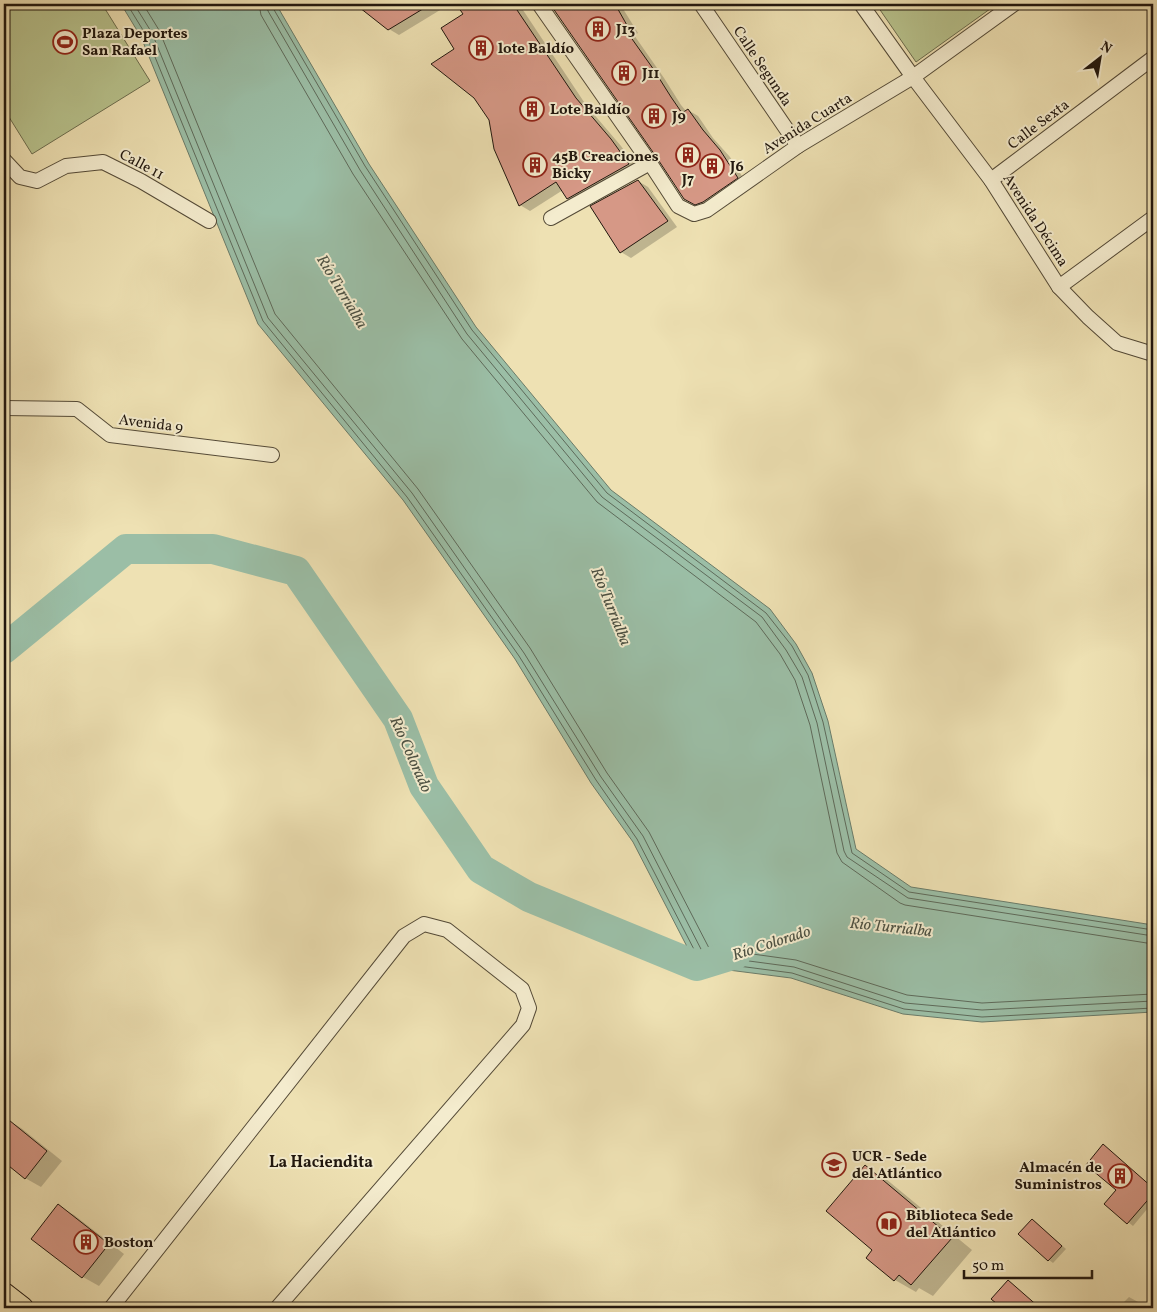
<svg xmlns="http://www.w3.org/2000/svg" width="1157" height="1312" font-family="Vollkorn,serif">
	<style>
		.green { fill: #b8c38d; stroke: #6c6d4e }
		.water { fill: #9bbea6; stroke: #6a7b69 }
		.shadow { fill: #0003 }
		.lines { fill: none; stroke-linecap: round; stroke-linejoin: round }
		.shore { stroke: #5e6a5a; stroke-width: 1 }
		.river { stroke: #9bbea6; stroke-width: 30 }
		.building { fill: #d69886; stroke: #21170e }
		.minor-casing { stroke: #544a37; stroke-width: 16 }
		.primary-casing { stroke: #21170e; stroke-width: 24 }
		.minor { stroke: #f4ecce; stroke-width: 14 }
		.primary { stroke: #eee1b3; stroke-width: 22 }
		.labels { text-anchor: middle; stroke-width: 4; stroke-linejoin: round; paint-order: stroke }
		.poi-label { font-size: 15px; font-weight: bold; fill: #21170e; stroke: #f4ecce; text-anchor: start }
		.street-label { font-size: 15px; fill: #21170e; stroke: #f4ecce }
		.water-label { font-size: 16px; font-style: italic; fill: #4c5143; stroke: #f4ecce }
		.neighbourhood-label { font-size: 16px; font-weight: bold; fill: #21170e; stroke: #f4ecce }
	</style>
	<rect width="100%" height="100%" fill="#eee1b3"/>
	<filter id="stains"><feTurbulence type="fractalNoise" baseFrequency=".004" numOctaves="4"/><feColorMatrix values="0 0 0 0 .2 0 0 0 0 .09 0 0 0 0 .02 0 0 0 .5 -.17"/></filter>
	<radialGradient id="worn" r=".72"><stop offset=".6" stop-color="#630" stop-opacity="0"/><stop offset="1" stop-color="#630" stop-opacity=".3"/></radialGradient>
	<g class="green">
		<polygon points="4,4 102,4 150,81 32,154 4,109"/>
		<polygon points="876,4 997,4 916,62"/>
	</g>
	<polygon class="water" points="121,4 276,4 369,164 476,327 611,490 770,609 796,644 812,673 828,721 856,849 911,887 1153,925 1153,1012 982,1022 903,1014 791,978 697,966 633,842 591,783 515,659 403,500 258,324 141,37"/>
	<g class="shadow">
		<polygon points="363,4 450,4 399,35 389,29 366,11"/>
		<polygon points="458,4 519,4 586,105 621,146 639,171 578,204 568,198 563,190 530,211 520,205 495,148 490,120 456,49 465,15"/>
		<polygon points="551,4 620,4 638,33 634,35 664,78 681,105 686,111 688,110 698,116 713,138 730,157 747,184 706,210 696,205 658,157"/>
		<polygon points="638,181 648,187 677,227 631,258 621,252"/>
		<polygon points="6,1119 21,1128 62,1161 41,1187 25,1178 4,1161 4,1121"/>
		<polygon points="1108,1149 1153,1188 1153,1202 1133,1226 1106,1204 1118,1190"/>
		<polygon points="865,1167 886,1179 972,1250 933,1296 919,1288 916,1292 895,1280 867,1257 874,1249"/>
		<polygon points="58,1206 74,1215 124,1254 99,1286 83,1277 33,1239"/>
		<polygon points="1033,1220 1037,1223 1066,1249 1053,1263 1049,1260"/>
		<polygon points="1129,1297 1149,1308 1118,1308"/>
	</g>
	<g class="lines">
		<g class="shore">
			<polyline points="127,4 146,35 263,321 407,497 519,656 596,780 637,839 700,961 792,973 904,1009 982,1017 1153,1008"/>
			<polyline points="134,4 152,33 268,318 412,493 524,653 601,777 643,836 704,955 794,967 905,1003 982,1010 1153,1001"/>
			<polyline points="143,4 159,30 275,314 418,489 530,648 607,773 649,832 709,948 796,960 907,995 982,1003 1153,994"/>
			<polyline points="259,4 261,15 353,174 462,339 597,502 756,622 780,654 795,680 810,725 837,853 842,862 900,903 905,905 1153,944"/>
			<polyline points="266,4 268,11 360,170 467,334 602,497 762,617 786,650 802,677 817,723 844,851 847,857 908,898 1153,936"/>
			<polyline points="272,4 273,8 365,166 472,330 607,493 766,613 792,646 808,675 823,722 852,853 909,892 1153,930"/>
		</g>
		<polyline class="river" points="4,649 126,549 213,549 296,571 398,719 424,786 481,869 529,897 697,966 736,954"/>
	</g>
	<g class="building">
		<polygon points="355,4 431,4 388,30"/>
		<polygon points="456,4 513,4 576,98 611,139 629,164 567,199 556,182 519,206 494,149 489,120 474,98 431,64 454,49 441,28 463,14"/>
		<polygon points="550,4 615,4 628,27 625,29 654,70 671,97 682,113 688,109 703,130 720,150 738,178 703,202 695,205 684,199 657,158"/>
		<polygon points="638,180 668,221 620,253 590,206"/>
		<polygon points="4,1116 47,1151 25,1179 4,1162"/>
		<polygon points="1103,1144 1153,1188 1153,1194 1127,1224 1104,1204 1116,1190 1086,1165"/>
		<polygon points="865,1165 952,1238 911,1285 899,1275 894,1281 866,1258 872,1250 826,1211"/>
		<polygon points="58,1204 109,1244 82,1278 31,1239"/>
		<polygon points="1032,1219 1062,1246 1048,1261 1018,1234"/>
		<polygon points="1008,1280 1040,1308 1002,1308 991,1299"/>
	</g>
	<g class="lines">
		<g class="minor-casing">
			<g id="minor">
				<polyline points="539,4 650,163 678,206 694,214 707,210 798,146 913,77 1014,4"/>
				<polyline points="701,4 798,146"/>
				<polyline points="861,4 913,77 991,180 1059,287 1088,317 1117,343 1153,354"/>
				<polyline points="4,160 20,177 37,181 66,166 103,162 141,181 209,221"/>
				<polyline points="991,180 1153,58"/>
				<polyline points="551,218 650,163"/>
				<polyline points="1059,287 1153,218"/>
				<polyline points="4,408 77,409 110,435 272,455"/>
				<polyline points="111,1308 404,936 424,924 447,930 522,989 529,1008 523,1025 277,1308"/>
			</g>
		</g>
		<g class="primary-casing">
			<polyline id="primary" points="4,1294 22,1308"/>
		</g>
		<use href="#minor" class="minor"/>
		<use href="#primary" class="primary"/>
	</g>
	<defs>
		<g id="building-ring" transform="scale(1.25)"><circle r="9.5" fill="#f4ecce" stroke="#8f2418" stroke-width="1.5"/><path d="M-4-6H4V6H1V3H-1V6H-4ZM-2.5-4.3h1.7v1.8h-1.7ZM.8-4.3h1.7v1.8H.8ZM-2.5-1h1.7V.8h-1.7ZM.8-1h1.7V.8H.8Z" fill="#8f2418"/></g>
		<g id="stadium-ring" transform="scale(1.25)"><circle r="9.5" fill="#f4ecce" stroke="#8f2418" stroke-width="1.5"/><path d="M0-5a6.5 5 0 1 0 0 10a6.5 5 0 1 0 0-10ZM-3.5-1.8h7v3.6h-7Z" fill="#8f2418"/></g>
		<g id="university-ring" transform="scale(1.25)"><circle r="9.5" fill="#f4ecce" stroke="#8f2418" stroke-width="1.5"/><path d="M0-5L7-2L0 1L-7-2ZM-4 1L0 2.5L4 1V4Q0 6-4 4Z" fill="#8f2418"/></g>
		<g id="library-ring" transform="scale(1.25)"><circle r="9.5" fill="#f4ecce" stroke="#8f2418" stroke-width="1.5"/><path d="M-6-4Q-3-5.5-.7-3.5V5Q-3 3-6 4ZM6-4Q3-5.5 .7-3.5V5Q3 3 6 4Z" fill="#8f2418"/></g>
	</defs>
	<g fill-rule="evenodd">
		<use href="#building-ring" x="598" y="29"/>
		<use href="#stadium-ring" x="65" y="42"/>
		<use href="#building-ring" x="481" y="48"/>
		<use href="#building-ring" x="624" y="73"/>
		<use href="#building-ring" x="532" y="109"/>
		<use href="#building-ring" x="654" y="116"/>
		<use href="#building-ring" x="688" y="155"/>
		<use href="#building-ring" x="535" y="165"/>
		<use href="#building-ring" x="712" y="166"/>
		<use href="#university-ring" x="834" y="1165"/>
		<use href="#building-ring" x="1120" y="1176"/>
		<use href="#library-ring" x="889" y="1224"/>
		<use href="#building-ring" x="86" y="1242"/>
	</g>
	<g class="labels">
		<g class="poi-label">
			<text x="616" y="34">J13</text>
			<text x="82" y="38">Plaza Deportes<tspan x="82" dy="17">San Rafael</tspan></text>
			<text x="498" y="53">lote Baldío</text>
			<text x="642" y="78">J11</text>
			<text x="550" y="114">Lote Baldío</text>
			<text x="672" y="121">J9</text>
			<text x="552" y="161">45B Creaciones<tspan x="552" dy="17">Bicky</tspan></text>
			<text x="730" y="171">J6</text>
			<text x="688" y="184" text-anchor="middle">J7</text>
			<text x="852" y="1161">UCR - Sede<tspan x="852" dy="17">del Atlántico</tspan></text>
			<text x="1102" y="1172" text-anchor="end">Almacén de<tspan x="1102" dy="17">Suministros</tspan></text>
			<text x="906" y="1220">Biblioteca Sede<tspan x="906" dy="17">del Atlántico</tspan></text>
			<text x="104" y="1247">Boston</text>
		</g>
		<g class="street-label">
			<text transform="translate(763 66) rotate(56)" y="5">Calle Segunda</text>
			<text transform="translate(807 123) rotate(-32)" y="5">Avenida Cuarta</text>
			<text transform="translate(1038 124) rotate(-37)" y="5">Calle Sexta</text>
			<text transform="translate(142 164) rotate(28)" y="5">Calle 11</text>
			<text transform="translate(1036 220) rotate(57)" y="5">Avenida Décima</text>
			<text transform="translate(151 423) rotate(7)" y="5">Avenida 9</text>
		</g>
		<g class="water-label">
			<text transform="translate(343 291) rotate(59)" y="6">Río Turrialba</text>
			<text transform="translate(612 606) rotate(68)" y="6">Río Turrialba</text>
			<text transform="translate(412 754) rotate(66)" y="6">Río Colorado</text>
			<text transform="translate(891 926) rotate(6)" y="6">Río Turrialba</text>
			<text transform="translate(771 942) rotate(-18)" y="6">Río Colorado</text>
		</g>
		<g class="neighbourhood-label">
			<text x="321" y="1167">La Haciendita</text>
		</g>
	</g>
	<rect width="1157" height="1312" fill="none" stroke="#eee1b3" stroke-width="20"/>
	<rect x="5" y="5" width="1147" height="1302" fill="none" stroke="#21170e" stroke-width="2.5"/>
	<rect x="10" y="10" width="1137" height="1292" fill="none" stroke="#21170e"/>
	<g transform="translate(1100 58) rotate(31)" stroke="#f4ecce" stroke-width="4" paint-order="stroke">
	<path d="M0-4L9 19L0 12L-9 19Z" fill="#21170e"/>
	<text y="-8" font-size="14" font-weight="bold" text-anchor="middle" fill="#21170e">N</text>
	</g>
	<path d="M964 1270v8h128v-8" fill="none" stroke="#21170e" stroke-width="2.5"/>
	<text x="972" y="1270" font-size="15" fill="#21170e" stroke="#f4ecce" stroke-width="4" paint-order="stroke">50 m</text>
	<rect width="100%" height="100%" filter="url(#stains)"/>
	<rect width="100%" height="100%" fill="url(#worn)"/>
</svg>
